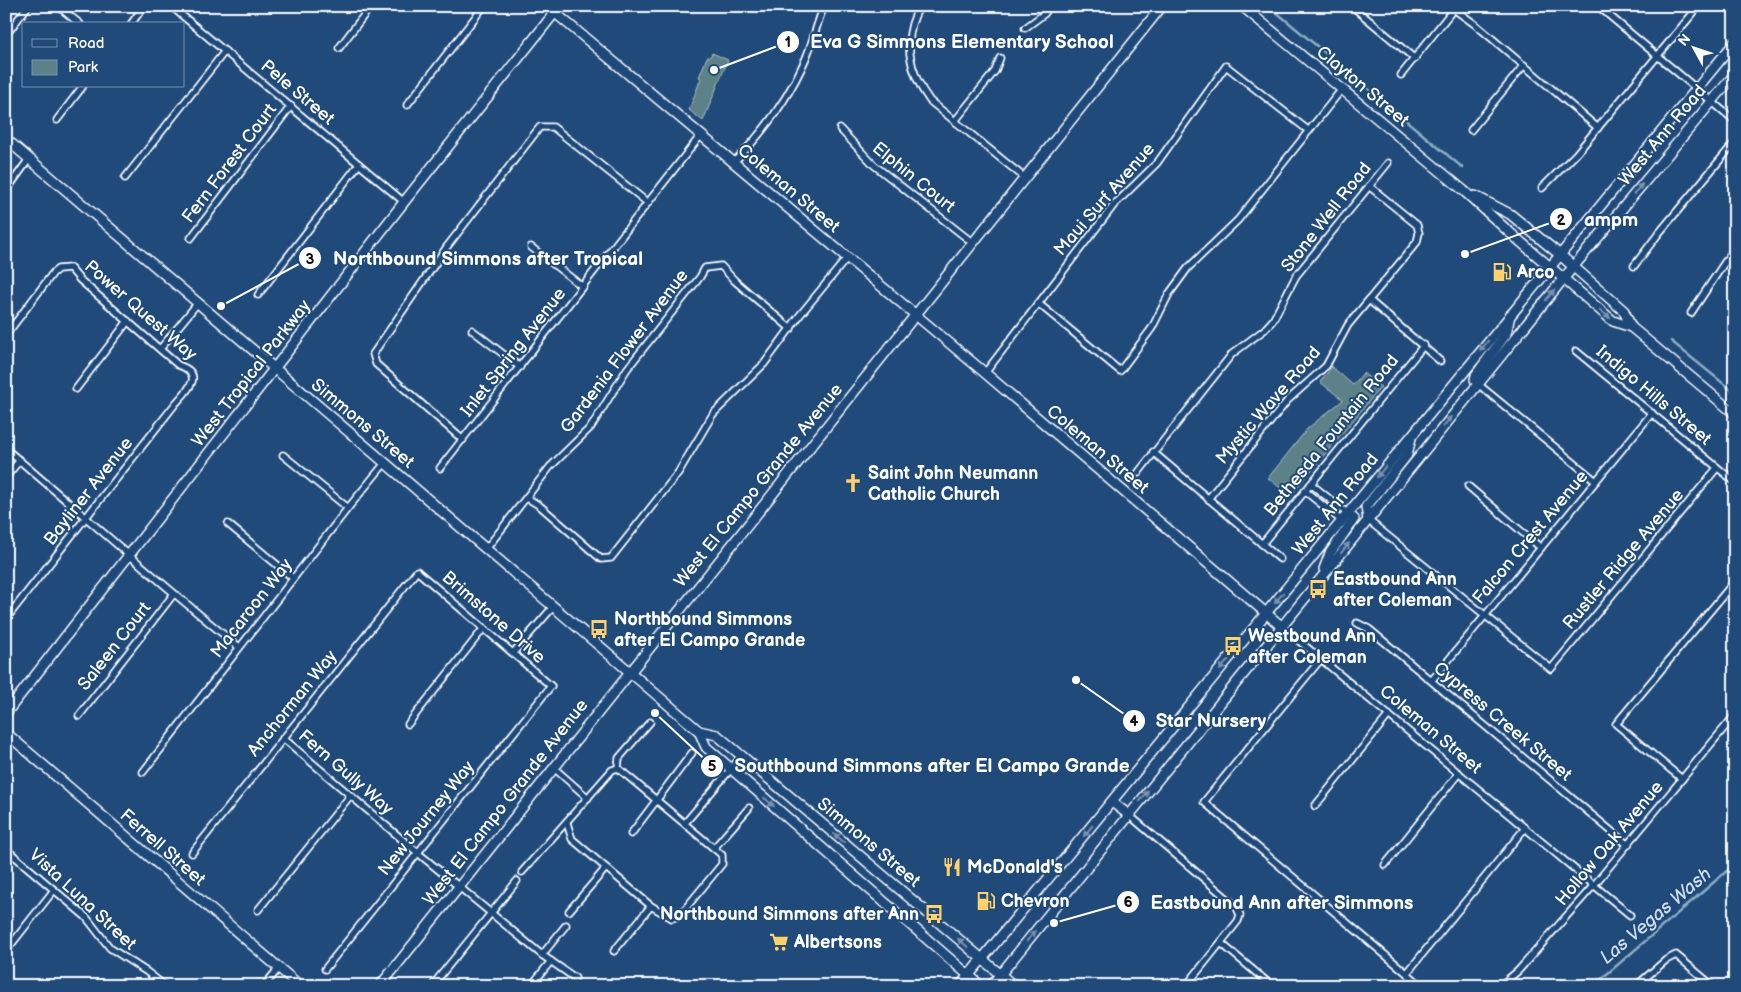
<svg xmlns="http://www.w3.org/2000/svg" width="1741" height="992" font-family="'Balsamiq Sans',sans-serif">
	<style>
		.green { fill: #5b8288; stroke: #adc0c4 }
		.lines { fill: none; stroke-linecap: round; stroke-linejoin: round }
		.stream { stroke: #8caec2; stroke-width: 2.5 }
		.street-casing { stroke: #fff; stroke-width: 9 }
		.secondary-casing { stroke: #fff; stroke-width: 12 }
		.primary-casing { stroke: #fff; stroke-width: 12 }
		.street { stroke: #1f4a7a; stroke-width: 5.5 }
		.secondary { stroke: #1f4a7a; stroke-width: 9 }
		.primary { stroke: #1f4a7a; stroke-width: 9 }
		.oneway { fill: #7992af }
		.labels { text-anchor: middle; stroke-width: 4; stroke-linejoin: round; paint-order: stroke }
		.street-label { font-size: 18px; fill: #fff; stroke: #1f4a7a }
		.poi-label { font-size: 18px; font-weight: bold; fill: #fff; stroke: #1f4a7a; text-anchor: start }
		.water-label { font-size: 19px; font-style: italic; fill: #cfdde6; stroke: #1f4a7a }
		.leader { fill: none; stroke: #fff; stroke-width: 2 }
		.callout-dot { fill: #fff; stroke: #1f4a7a; stroke-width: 2 }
		.mark-label { font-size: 15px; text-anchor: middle; font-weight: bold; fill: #111 }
		.callout-label { font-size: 19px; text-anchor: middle; font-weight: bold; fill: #fff; stroke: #1f4a7a; stroke-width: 4; stroke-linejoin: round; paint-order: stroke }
	</style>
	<rect width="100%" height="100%" fill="#1f4a7a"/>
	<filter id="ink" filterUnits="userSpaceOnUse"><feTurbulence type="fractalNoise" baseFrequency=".02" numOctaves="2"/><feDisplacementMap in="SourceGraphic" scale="10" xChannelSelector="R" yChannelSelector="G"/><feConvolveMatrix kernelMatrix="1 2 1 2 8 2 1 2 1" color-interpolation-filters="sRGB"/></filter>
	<g filter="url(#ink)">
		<g class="green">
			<polygon points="712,53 728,60 703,121 689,110 701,78 699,77 707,57 710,57"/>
			<polygon points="1332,367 1353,385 1363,373 1381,387 1290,496 1268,478 1308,428 1343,400 1320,382"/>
		</g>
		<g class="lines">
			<g class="stream">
				<polyline points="1269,6 1463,168"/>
				<polyline points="1671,341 1735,393"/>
				<polyline points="1593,986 1735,864"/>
			</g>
			<g class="street-casing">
				<g id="street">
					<polyline points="58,6 80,24"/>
					<polyline points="171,6 404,202"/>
					<path d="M 920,6 C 901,37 909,73 930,101 L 1025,178"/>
					<polyline points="1352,6 1415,59"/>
					<polyline points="1598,6 1735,121"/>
					<polyline points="1454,9 1476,25 1598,128"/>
					<polyline points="131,24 144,6"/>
					<polyline points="1025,28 1044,14 1050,6"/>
					<polyline points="6,35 28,6"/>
					<polyline points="339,48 371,6"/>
					<polyline points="1401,75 1456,6"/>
					<polyline points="407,105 484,6"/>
					<polyline points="57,120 83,86"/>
					<polyline points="955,121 995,71 1000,58"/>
					<polyline points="840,129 874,165 973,243"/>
					<polyline points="1471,130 1524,65"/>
					<path d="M 733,163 C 764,132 789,98 806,58 C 813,41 817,23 824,6"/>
					<polyline points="125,178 225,51"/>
					<polyline points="1542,188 1576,154 1699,6"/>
					<polyline points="6,191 29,159"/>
					<polyline points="191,238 291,106"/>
					<polyline points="531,247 583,287"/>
					<polyline points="1634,266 1659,233 1735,142"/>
					<polyline points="258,295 359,164"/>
					<polyline points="1369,300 1440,361"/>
					<polyline points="1039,304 1120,371 1152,328 1169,294 1188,268 1238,220 1342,89"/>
					<polyline points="1691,313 1735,247"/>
					<polyline points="472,330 520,367"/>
					<path d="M 6,335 L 53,273 L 58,269 L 70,268 L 80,280 L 178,365 C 206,374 187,391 176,403 L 6,619"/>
					<polyline points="160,349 197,304"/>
					<polyline points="1576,351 1735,482"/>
					<polyline points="985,373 1114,205 1157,163 1226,66 1309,131"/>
					<polyline points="1478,384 1596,481"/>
					<polyline points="76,389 128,321"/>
					<polyline points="463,440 376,364 373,354 446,248 536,132 540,127 553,127 648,203"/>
					<path d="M 6,449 C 84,515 159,583 239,647"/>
					<polyline points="1153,452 1280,559"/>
					<polyline points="283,455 348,508"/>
					<polyline points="440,468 701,135"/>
					<polyline points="1138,473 1232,354 1264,330 1273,320 1296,276 1388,163"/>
					<polyline points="6,477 20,460"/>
					<polyline points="1311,484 1348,514"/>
					<polyline points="1468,486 1541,548"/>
					<polyline points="1305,491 1342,521"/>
					<polyline points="527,498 540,506 601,559 611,558 678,473 713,414 764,364 800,315 847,258"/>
					<polyline points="1208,499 1288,400 1326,366 1348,325 1417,242 1419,233 1417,225 1369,186"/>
					<polyline points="1368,520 1551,669 1717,468"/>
					<polyline points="228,524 293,578"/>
					<polyline points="1262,544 1424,345"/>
					<polyline points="486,549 550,467 591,427 627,369 700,277 705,268 721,266 735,281 791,329"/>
					<polyline points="1357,623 1369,629 1628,845"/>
					<polyline points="1281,626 1630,915"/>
					<polyline points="513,653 553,607"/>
					<polyline points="1321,659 1204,802 1422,986"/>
					<polyline points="1432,680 1652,413"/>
					<polyline points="79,716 173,595"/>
					<polyline points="408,724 484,628"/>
					<polyline points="283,738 418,853 542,955 575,978"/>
					<polyline points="554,768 588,798"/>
					<polyline points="618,768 619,758 650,722"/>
					<polyline points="143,772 348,508 385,463"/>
					<polyline points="1682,779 1616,724 1735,581"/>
					<polyline points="1315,806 1389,715"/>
					<polyline points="1129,815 1236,906 1240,915 1238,921 1186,986"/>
					<polyline points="567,823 572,839 651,906 672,918 680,915 722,864 722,855 618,768"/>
					<polyline points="685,823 741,757"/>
					<polyline points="631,834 692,753"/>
					<polyline points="714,848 749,808"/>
					<polyline points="6,849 86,917 110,948 147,972 165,986"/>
					<polyline points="192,853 417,571 551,686 325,969"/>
					<polyline points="1385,865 1459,773"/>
					<polyline points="522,872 612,770 618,768"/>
					<polyline points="258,910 350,796"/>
					<polyline points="569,911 606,868"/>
					<polyline points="1221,943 1272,986"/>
					<polyline points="6,951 54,890"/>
					<polyline points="614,951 651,906"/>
					<polyline points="542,955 566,925"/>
					<polyline points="1407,973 1525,828"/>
					<polyline points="264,986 279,968"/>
					<polyline points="432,986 517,881"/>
					<polyline points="531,986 551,961"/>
					<polyline points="1500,986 1518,971 1594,885 1735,715"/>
					<polyline points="1636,986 1666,960 1676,955 1713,986"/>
				</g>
			</g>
			<g class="secondary-casing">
				<g id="secondary">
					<polyline points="547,6 985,373 1281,626"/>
					<polyline points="1242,6 1463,190 1508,231 1613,321 1631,327 1735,414"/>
					<polyline points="1475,196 1510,214 1559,254 1624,311 1631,327"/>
					<polyline points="6,713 404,202 560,6"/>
					<polyline points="6,733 300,986"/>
					<polyline points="380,986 1162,6"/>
				</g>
			</g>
			<g class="primary-casing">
				<g id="primary">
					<polyline points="6,139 699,731 717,735 1014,986"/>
					<polyline points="1478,384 1475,380 1476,375 1506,334 1510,315"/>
					<polyline points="1368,520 1366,507 1407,455 1411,438"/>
					<polyline points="1324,569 1330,553 1354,519 1348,514"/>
					<polyline points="699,731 706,747 981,986"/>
					<polyline points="1112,802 1129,815"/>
					<polyline points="960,986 1735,42"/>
					<polyline points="991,986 1564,278 1735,74"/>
				</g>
			</g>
			<use href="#street" class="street"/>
			<use href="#secondary" class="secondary"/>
			<use href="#primary" class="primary"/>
		</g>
		<defs><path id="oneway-solid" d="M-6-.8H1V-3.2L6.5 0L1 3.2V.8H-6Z" transform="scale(1.25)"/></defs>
		<g class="oneway">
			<use href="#oneway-solid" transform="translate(1638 189) rotate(-50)"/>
			<use href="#oneway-solid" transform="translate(1550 295) rotate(-51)"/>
			<use href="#oneway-solid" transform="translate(1605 314) rotate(40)"/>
			<use href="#oneway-solid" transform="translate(1484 346) rotate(129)"/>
			<use href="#oneway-solid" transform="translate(1447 422) rotate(-51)"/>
			<use href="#oneway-solid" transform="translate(1381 472) rotate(129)"/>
			<use href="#oneway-solid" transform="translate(1345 548) rotate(-51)"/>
			<use href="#oneway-solid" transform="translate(1279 598) rotate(129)"/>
			<use href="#oneway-solid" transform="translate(1224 665) rotate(130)"/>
			<use href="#oneway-solid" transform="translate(1144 796) rotate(-51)"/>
			<use href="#oneway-solid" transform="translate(769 802) rotate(41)"/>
			<use href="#oneway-solid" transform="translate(1088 831) rotate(130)"/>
			<use href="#oneway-solid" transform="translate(839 838) rotate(-140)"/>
			<use href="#oneway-solid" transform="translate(1031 936) rotate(-51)"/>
			<use href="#oneway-solid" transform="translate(963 943) rotate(-140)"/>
		</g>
	</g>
	<defs>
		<g id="fuel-bare" transform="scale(1.5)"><path d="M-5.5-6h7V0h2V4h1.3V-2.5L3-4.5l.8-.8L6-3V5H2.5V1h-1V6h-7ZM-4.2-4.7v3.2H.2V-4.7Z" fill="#ffd166" stroke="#1f4a7a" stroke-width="2.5" paint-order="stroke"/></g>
		<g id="church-bare" transform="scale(1.5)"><path d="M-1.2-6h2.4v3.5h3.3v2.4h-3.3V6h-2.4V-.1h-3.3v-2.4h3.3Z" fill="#ffd166" stroke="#1f4a7a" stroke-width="2.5" paint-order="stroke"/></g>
		<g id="bus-bare" transform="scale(1.5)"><path d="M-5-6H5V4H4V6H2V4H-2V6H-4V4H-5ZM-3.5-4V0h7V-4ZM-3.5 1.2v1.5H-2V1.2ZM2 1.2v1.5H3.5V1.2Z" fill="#ffd166" stroke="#1f4a7a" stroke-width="2.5" paint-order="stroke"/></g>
		<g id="restaurant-bare" transform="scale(1.5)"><path d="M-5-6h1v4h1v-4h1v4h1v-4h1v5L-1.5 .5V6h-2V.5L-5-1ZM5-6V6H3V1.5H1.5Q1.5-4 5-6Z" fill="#ffd166" stroke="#1f4a7a" stroke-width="2.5" paint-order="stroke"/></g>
		<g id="supermarket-bare" transform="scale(1.5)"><path d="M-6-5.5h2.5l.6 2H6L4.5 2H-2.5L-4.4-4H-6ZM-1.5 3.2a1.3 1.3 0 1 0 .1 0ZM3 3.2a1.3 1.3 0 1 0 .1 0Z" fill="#ffd166" stroke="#1f4a7a" stroke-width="2.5" paint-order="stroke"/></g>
	</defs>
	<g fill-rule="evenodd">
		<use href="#fuel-bare" x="1502" y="272"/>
		<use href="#church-bare" x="853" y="483"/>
		<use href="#bus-bare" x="1318" y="589"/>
		<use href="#bus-bare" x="599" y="629"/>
		<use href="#bus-bare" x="1233" y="646"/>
		<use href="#restaurant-bare" x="952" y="867"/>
		<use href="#fuel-bare" x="986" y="901"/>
		<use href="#bus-bare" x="934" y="914"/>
		<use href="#supermarket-bare" x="779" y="942"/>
	</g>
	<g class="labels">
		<g class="street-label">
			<text transform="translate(1363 86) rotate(40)" y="6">Clayton Street</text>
			<text transform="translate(298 92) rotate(40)" y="6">Pele Street</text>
			<text transform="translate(1662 135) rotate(-50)" y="6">West Ann Road</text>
			<text transform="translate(229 163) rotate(-53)" y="6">Fern Forest Court</text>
			<text transform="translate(914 177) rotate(39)" y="6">Elphin Court</text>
			<text transform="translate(789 188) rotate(40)" y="6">Coleman Street</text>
			<text transform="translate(1104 199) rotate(-49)" y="6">Maui Surf Avenue</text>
			<text transform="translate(1326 217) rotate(-52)" y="6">Stone Well Road</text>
			<text transform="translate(141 310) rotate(41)" y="6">Power Quest Way</text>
			<text transform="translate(624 351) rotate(-53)" y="6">Gardenia Flower Avenue</text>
			<text transform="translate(513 352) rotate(-52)" y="6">Inlet Spring Avenue</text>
			<text transform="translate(251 373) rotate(-52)" y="6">West Tropical Parkway</text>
			<text transform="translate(1654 395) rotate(40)" y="6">Indigo Hills Street</text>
			<text transform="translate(1268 405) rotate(-49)" y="6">Mystic Wave Road</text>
			<text transform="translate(363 423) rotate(40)" y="6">Simmons Street</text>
			<text transform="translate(1331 435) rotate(-51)" y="6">Bethesda Fountain Road</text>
			<text transform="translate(1098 449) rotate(40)" y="6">Coleman Street</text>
			<text transform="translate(758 485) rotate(-51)" y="6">West El Campo Grande Avenue</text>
			<text transform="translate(88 491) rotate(-52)" y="6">Bayliner Avenue</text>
			<text transform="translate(1335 504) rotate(-51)" y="6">West Ann Road</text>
			<text transform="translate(1530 537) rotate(-50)" y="6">Falcon Crest Avenue</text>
			<text transform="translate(1623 559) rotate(-50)" y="6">Rustler Ridge Avenue</text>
			<text transform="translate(251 608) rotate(-52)" y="6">Macaroon Way</text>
			<text transform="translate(494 617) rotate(41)" y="6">Brimstone Drive</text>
			<text transform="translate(114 646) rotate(-52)" y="6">Saleen Court</text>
			<text transform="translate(292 703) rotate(-51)" y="6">Anchorman Way</text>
			<text transform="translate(1503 721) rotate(40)" y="6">Cypress Creek Street</text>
			<text transform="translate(1431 729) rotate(40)" y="6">Coleman Street</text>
			<text transform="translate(346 772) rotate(41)" y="6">Fern Gully Way</text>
			<text transform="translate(505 802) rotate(-52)" y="6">West El Campo Grande Avenue</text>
			<text transform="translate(426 818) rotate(-51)" y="6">New Journey Way</text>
			<text transform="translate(869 842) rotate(40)" y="6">Simmons Street</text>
			<text transform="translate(1609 843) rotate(-50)" y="6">Hollow Oak Avenue</text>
			<text transform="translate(163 847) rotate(41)" y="6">Ferrell Street</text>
			<text transform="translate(83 899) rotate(43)" y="6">Vista Luna Street</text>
		</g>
		<g class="poi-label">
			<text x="1517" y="278">Arco</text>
			<text x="868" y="479">Saint John Neumann<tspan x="868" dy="21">Catholic Church</tspan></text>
			<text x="1333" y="585">Eastbound Ann<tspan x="1333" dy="21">after Coleman</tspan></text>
			<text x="614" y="625">Northbound Simmons<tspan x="614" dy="21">after El Campo Grande</tspan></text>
			<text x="1248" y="642">Westbound Ann<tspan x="1248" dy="21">after Coleman</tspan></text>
			<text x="967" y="873">McDonald's</text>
			<text x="1001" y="907">Chevron</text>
			<text x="919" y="920" text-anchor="end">Northbound Simmons after Ann</text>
			<text x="794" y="948">Albertsons</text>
		</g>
		<g class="water-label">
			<text transform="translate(1655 915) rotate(-40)" y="7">Las Vegas Wash</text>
		</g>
	</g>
	<path class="leader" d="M714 70L788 42M1465 254L1561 219M221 306L310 258M1076 680L1134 721M655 713L712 766M1054 923L1128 902"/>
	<g class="callout-dot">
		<circle cx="714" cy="70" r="5"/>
		<circle cx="1465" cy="254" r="5"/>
		<circle cx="221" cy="306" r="5"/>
		<circle cx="1076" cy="680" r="5"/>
		<circle cx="655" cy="713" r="5"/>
		<circle cx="1054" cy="923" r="5"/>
		<circle cx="788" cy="42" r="12"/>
		<circle cx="1561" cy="219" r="12"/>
		<circle cx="310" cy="258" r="12"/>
		<circle cx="1134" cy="721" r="12"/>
		<circle cx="712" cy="766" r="12"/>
		<circle cx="1128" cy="902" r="12"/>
	</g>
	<g class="mark-label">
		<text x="788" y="47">1</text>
		<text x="1561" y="225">2</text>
		<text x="310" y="264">3</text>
		<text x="1134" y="726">4</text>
		<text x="712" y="771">5</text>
		<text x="1128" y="907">6</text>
	</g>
	<g class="callout-label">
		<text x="962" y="48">Eva G Simmons Elementary School</text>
		<text x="1611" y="226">ampm</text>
		<text x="488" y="265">Northbound Simmons after Tropical</text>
		<text x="1211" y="727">Star Nursery</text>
		<text x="932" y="772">Southbound Simmons after El Campo Grande</text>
		<text x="1282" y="909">Eastbound Ann after Simmons</text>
	</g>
	<rect width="1741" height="992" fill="none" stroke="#1f4a7a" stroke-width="25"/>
	<rect x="12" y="12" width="1716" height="967" fill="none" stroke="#fff" stroke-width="2" filter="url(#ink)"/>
	<rect x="22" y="22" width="162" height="65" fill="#1f4a7a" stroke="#7992af"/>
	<rect x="32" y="39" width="25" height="8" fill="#1f4a7a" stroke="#7992af"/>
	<text x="68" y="48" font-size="15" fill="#ffffff">Road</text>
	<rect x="32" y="60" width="25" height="15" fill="#5b8288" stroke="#7992af"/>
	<text x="68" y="72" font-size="15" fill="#ffffff">Park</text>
	<g transform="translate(1694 48) rotate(310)" stroke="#1f4a7a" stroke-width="4" paint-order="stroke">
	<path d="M0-4L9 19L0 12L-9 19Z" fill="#ffffff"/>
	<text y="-8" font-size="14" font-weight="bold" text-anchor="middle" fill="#ffffff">N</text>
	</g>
</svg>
